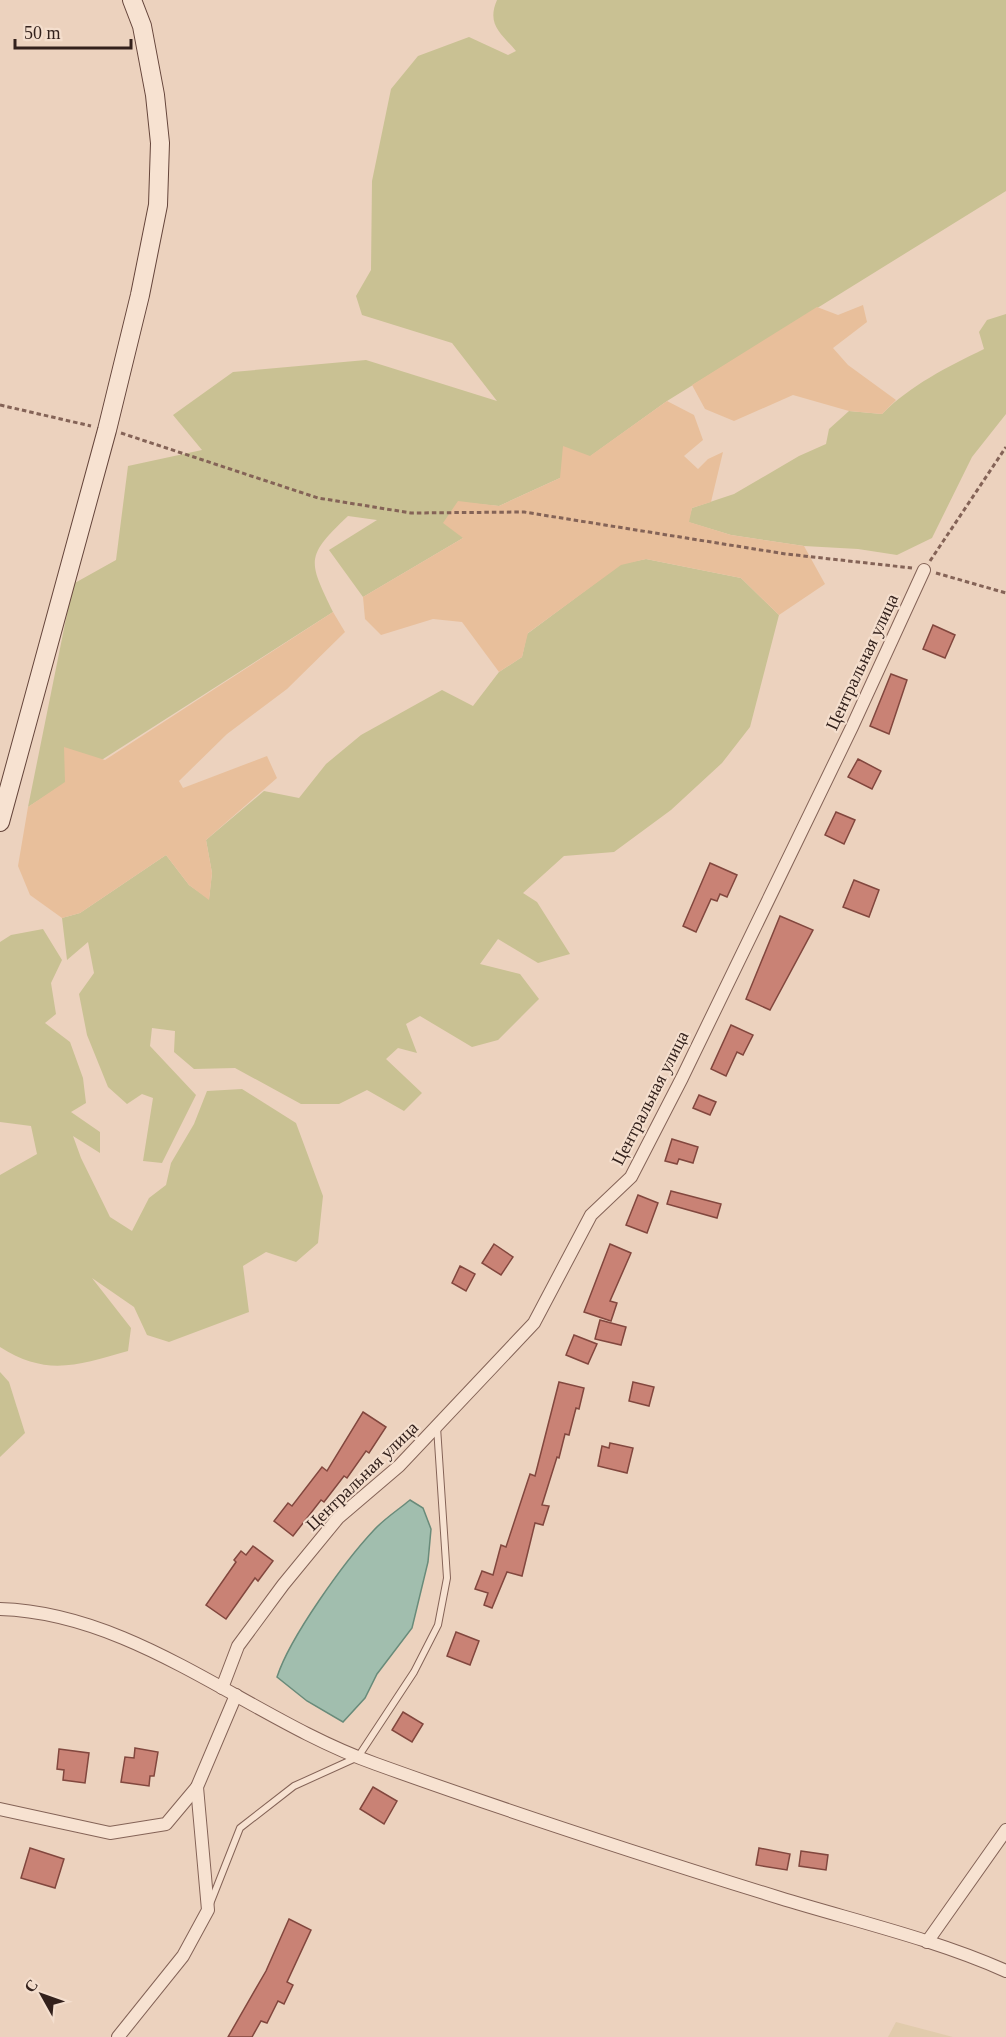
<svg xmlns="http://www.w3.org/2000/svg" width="1006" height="2037" font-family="Georgia,serif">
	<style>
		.farmland { fill: #e1cbac }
		.green { fill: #c9c193 }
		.sand { fill: #e8bf9b }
		.water { fill: #a1beae; stroke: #698b7a; stroke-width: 1.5 }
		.building { fill: #c98275; stroke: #82473e; stroke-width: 1.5 }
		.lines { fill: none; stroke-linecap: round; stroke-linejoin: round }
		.service-casing { stroke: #846357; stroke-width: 8 }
		.minor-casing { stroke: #846357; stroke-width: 14 }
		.secondary-casing { stroke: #65453b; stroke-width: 20 }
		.path { stroke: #846357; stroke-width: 3; stroke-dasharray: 4.5 3; stroke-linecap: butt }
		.service { stroke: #f7e2d1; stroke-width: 6 }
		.minor { stroke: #f7e2d1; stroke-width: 12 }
		.secondary { stroke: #f7e2d1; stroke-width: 18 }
		.labels { text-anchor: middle; stroke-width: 4.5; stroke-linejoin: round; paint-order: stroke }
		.street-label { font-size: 18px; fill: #33211c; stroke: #f4decd }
	</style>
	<rect width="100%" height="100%" fill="#ecd2be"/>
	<polygon class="farmland" points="896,2022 953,2037 888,2037"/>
	<g class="green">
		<path d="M 497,0 L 1006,0 L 1006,191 L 667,401 L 560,478 L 499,506 L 458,502 L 463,538 L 363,597 L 329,550 L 377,520 L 348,516 C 305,557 308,560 333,612 L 28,807 L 73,584 L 116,560 L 128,466 L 202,450 L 173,415 L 233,372 L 366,360 L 497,401 L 452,343 L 362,315 L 356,296 L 371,270 L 372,181 L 391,89 L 418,56 L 469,37 L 508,55 L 516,51 C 502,34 486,25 497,0 Z"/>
		<path d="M 1006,314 L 1006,414 L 972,457 L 932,538 L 897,555 L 858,549 L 804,546 L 731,535 L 688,522 L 692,508 L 734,494 L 799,456 L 826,444 L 829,429 L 849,411 L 882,414 C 911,385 947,367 984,349 L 979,332 L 987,320 Z"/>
		<polygon points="646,559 741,578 779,615 750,727 722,763 671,810 614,852 564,856 523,893 537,902 570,954 538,963 498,939 480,964 520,974 539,999 498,1040 472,1047 420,1016 406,1024 417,1053 398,1048 386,1059 422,1093 404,1111 367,1090 339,1104 301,1104 235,1068 194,1069 174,1052 175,1031 152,1028 150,1046 196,1095 162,1163 143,1161 153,1098 142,1094 127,1104 108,1087 87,1035 79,994 94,973 88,942 67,960 62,918 80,913 166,855 189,885 209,899 212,873 206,840 264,791 299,798 326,764 361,735 442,690 473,706 499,672 522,657 527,634 621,564"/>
		<path d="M 43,929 L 62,960 L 51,983 L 56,1014 L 45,1023 L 70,1042 L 83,1078 L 86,1103 L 71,1112 L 100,1132 L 100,1153 L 73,1136 L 81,1158 L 110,1217 L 132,1231 L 149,1198 L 166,1185 L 171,1163 L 194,1124 L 207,1091 L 242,1089 L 296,1123 L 323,1196 L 318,1243 L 296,1262 L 266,1252 L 243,1266 L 249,1312 L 169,1342 L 147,1335 L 134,1307 L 92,1278 L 131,1328 L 128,1351 C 78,1365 47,1377 0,1347 L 0,1175 L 37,1154 L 31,1126 L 0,1122 L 0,942 L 11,935 Z"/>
		<polygon points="0,1372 9,1382 25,1433 0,1457"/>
	</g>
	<g class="sand">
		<polygon points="863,305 867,322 833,348 848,365 896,400 882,414 849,411 793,395 734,421 705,409 692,385 817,307 838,315"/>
		<polygon points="667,401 694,415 703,440 684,456 698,469 708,459 723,452 711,502 692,508 689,522 731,535 804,546 825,584 779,615 741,578 646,559 621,565 528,633 522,657 499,672 462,622 433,619 381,635 365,619 363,597 463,538 443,523 458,501 499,506 560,478 563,446 590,456"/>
		<polygon points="333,612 345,632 287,689 227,734 179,781 183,788 267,756 277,778 206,840 212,873 209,900 189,885 166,855 80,913 62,918 30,895 18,866 28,807 65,782 64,747 105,760"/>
	</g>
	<path class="water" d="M 410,1500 L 423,1508 L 431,1529 L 428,1562 L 412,1628 L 377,1674 L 365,1698 L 343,1722 L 307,1701 L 277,1677 C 290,1637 344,1562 374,1530 C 384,1519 398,1510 410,1500 Z"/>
	<g class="building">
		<polygon points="933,625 955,635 945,658 923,649"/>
		<polygon points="891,674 907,680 889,734 870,726"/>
		<polygon points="858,759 881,771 872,789 848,777"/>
		<polygon points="836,812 855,820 844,844 825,835"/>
		<polygon points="710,863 737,875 727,897 720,894 717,901 711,899 696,932 683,926"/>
		<polygon points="854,880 879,890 869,917 843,907"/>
		<polygon points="780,916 813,930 770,1010 746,999"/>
		<polygon points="731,1025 753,1035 743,1055 737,1052 726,1076 711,1069"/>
		<polygon points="699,1095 716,1102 710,1115 693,1108"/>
		<polygon points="672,1139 698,1147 693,1163 679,1159 677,1164 665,1161"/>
		<polygon points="671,1191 721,1204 717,1218 667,1204"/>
		<polygon points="638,1195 658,1203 647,1233 626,1225"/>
		<polygon points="494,1244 513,1257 501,1275 482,1263"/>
		<polygon points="610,1244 631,1253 610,1301 617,1303 611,1321 584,1312"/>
		<polygon points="460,1266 475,1274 466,1291 452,1283"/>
		<polygon points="600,1320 626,1327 621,1345 595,1339"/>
		<polygon points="574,1335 597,1344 588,1364 566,1355"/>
		<polygon points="559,1382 584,1388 579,1409 576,1408 569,1435 565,1434 559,1458 557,1457 542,1505 549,1506 543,1525 535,1523 522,1576 507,1572 492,1608 484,1605 488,1593 475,1589 482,1571 493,1575 501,1545 506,1547 530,1474 535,1476"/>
		<polygon points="633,1382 654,1387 649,1406 629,1401"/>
		<polygon points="363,1412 386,1427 369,1453 366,1451 347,1478 344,1476 324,1502 321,1500 293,1536 274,1521 288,1503 292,1506 322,1467 327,1471"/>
		<polygon points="610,1443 633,1448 627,1473 598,1466 602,1446 609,1448"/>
		<polygon points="253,1546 273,1561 258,1581 255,1578 226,1619 206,1605 236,1562 234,1560 241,1551 246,1555"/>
		<polygon points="456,1632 479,1641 470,1665 447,1656"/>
		<polygon points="403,1712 423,1724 412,1742 392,1730"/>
		<polygon points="135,1748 158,1752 154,1776 150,1776 149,1786 121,1782 125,1757 134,1758"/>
		<polygon points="59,1749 89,1753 85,1783 63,1780 64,1770 57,1769"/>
		<polygon points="373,1787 397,1801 384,1824 360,1809"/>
		<polygon points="30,1848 64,1859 55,1888 21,1878"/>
		<polygon points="759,1848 790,1854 787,1870 756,1865"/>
		<polygon points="801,1851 828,1855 826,1870 799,1866"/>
		<polygon points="289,1919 311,1930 287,1982 293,1985 284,2004 278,2001 267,2023 261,2021 252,2037 228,2037 266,1971"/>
	</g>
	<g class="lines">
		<g class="service-casing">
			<polyline id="service" points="210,1904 240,1828 294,1786 358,1757 414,1672 438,1625 447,1578 437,1427"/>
		</g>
		<g class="minor-casing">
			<g id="minor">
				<path d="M 0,1609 C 137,1613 251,1720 376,1764 C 509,1812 645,1856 780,1898 C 855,1921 934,1939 1006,1971"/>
				<polyline points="222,1688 238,1646 283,1585 338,1518 399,1466 534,1323 591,1215 631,1177 682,1078 852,727 924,570"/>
				<polyline points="0,1809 110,1833 166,1824 197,1787"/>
				<polyline points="927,1942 1006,1830"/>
				<polyline points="118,2037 183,1956 208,1910 197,1787 236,1695"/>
			</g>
		</g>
		<g class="secondary-casing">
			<polyline id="secondary" points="0,822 107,430 140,295 158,205 160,143 155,95 142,26 132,0"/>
		</g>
		<g class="path">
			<polyline points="0,405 91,426"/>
			<polyline points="121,433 318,498 411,513 524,512 786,554 912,568"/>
			<polyline points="930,561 1006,447"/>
			<polyline points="936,573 1006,593"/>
		</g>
		<use href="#service" class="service"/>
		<use href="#minor" class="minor"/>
		<use href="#secondary" class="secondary"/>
	</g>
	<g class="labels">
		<g class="street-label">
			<text transform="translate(862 662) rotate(-65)" y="6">Центральная улица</text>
			<text transform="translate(650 1098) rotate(-63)" y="6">Центральная улица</text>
			<text transform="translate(362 1476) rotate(-44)" y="6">Центральная улица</text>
		</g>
	</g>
	<g transform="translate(42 1995) rotate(310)" stroke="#f4decd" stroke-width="4.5" paint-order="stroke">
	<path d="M0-4.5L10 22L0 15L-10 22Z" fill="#33211c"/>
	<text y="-9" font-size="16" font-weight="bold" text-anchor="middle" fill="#33211c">С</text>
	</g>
	<path d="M15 39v9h116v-9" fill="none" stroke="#33211c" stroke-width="3"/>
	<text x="24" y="39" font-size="18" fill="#33211c" stroke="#f4decd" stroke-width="4.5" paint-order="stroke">50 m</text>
</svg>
